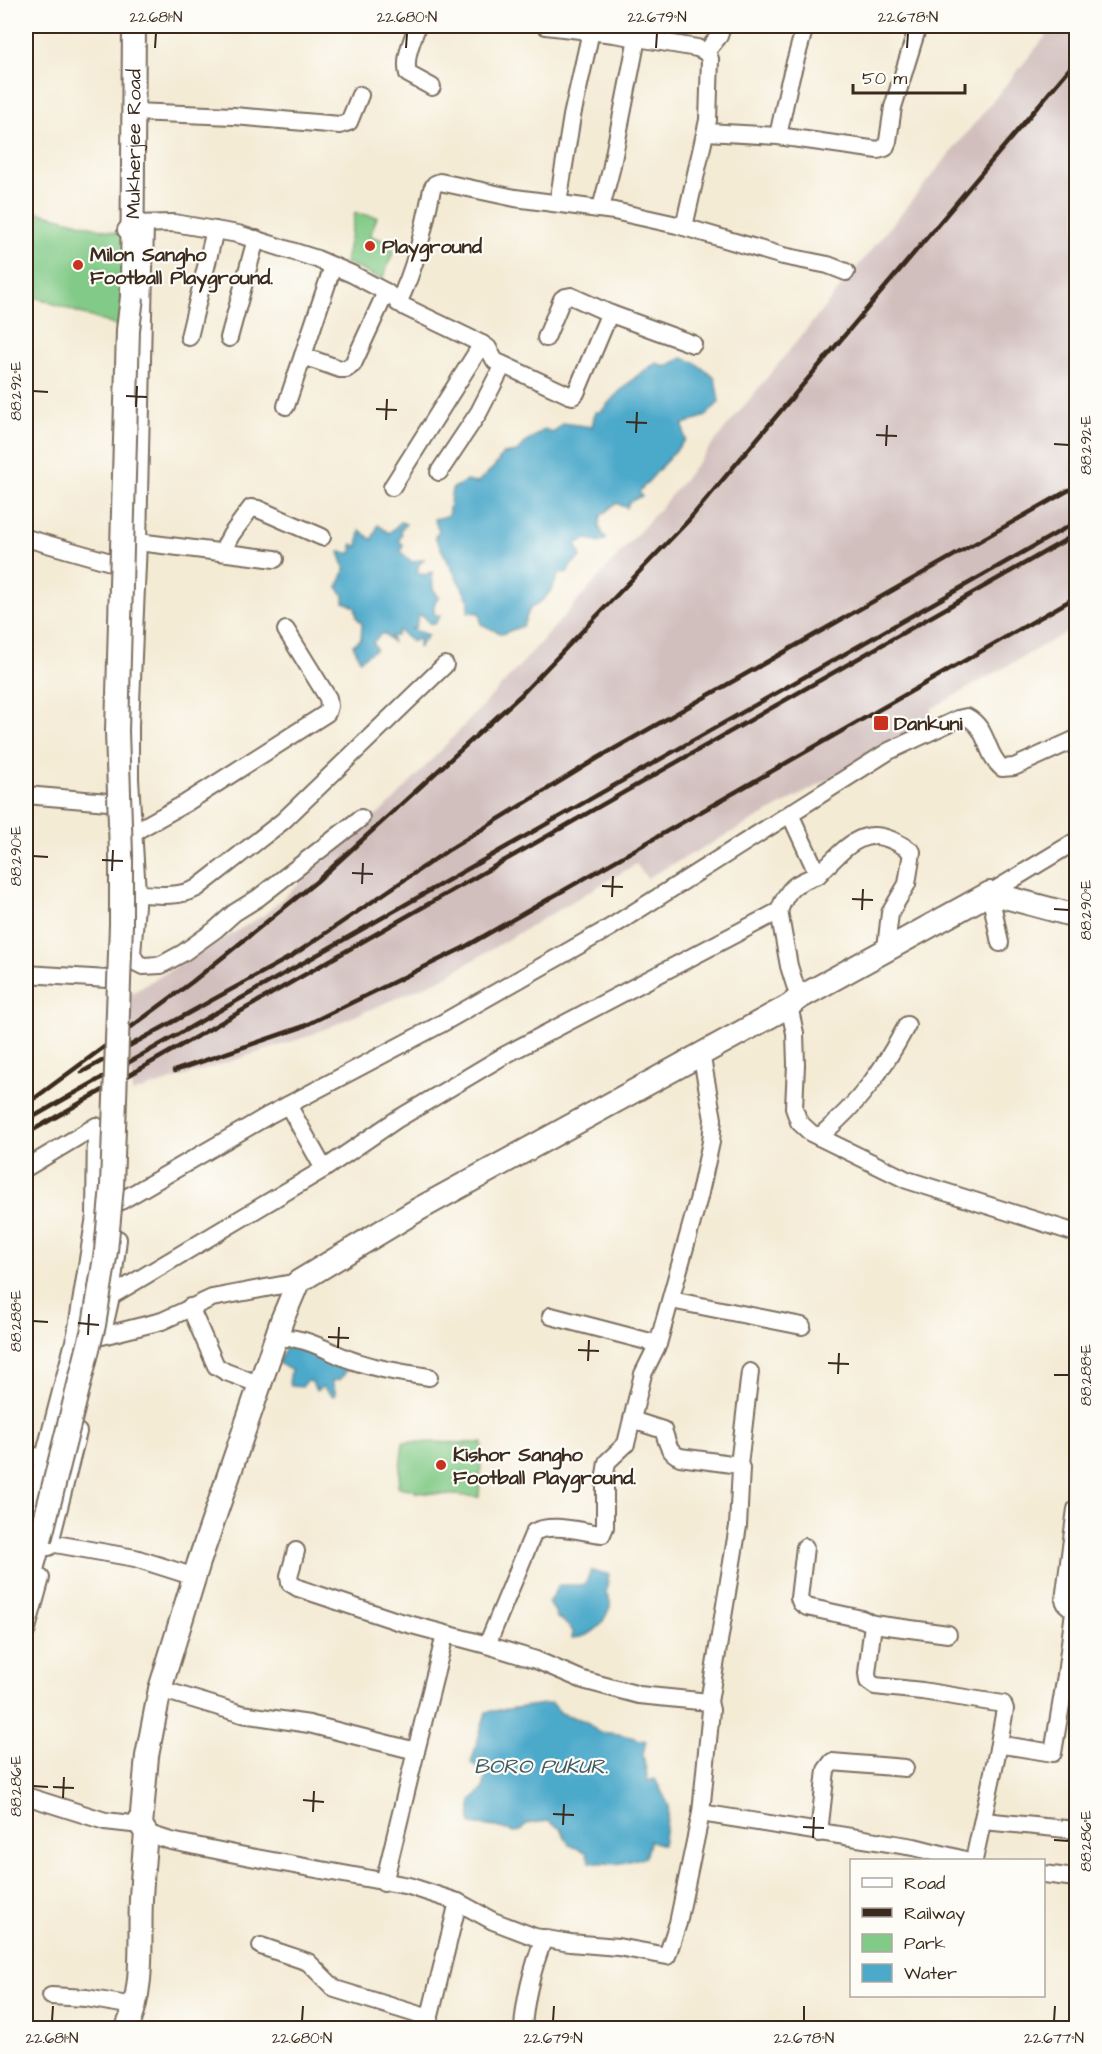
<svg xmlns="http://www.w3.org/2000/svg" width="1102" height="2054" font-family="'Architects Daughter',sans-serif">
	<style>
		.industrial { fill: #d1bfbe }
		.green { fill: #82ca87; stroke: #5e7a52; stroke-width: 1.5 }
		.water { fill: #4ba9ca; stroke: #436a74; stroke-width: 1.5 }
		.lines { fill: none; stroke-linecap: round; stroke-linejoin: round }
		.street-casing { stroke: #7c6e5e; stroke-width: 20 }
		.secondary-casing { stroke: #7c6e5e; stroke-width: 26 }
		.street { stroke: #fff; stroke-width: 16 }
		.secondary { stroke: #fff; stroke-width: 22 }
		.rail { stroke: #3b2a1e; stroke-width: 4.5 }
		.secondary-bridge-casing { stroke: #7c6e5e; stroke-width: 26; stroke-linecap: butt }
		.secondary-bridge { stroke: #fff; stroke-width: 22 }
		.ticks { fill: none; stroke: #3b2a1e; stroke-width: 2 }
		.poi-dot { fill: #c8321e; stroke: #fdfcf7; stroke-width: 2 }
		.labels { text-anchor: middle; stroke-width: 4.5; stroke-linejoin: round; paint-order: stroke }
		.street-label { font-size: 20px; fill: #3b2a1e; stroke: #fdfcf7 }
		.poi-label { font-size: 20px; font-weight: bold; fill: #3b2a1e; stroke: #fdfcf7; text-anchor: start }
		.water-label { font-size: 21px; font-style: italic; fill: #415d63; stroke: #fdfcf7 }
		.neatline { fill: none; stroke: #3b2a1e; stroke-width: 2 }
		.ticks-label { font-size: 15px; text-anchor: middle; fill: #3b2a1e }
	</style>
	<rect width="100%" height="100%" fill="#fdfcf7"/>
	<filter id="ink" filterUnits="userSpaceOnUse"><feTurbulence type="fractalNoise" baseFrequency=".0167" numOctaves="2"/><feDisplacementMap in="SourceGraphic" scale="12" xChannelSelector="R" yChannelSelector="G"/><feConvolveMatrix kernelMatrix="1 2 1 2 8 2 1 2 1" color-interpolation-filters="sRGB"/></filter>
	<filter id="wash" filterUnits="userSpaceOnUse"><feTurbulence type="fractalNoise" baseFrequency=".008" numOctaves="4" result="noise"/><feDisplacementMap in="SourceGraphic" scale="24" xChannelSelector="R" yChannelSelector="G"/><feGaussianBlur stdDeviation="1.35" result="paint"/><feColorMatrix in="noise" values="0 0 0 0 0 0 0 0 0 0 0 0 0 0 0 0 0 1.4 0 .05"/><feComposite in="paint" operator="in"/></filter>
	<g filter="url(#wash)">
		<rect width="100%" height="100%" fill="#f4ebd5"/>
		<polygon class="industrial" points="1054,26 1076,26 1076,627 931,709 933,723 647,878 636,864 441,979 306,1037 132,1093 123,998 264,915 394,800 516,670 664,504"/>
		<g class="green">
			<polygon points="26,209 132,237 128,330 26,294"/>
			<polygon points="355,213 377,217 370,236 392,243 391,249 394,250 382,280 345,262"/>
			<polygon points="403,1442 482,1443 479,1497 415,1492 415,1490 398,1487"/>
		</g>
		<g class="water">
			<path d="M 682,358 L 694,362 L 715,378 L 719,402 L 706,416 L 683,424 L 685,440 L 639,492 L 642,496 L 629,502 L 627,508 L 616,503 L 601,516 L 599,527 L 606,539 L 599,543 L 588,539 L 576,543 L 581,557 L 572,564 L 567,573 L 559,573 C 553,589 546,601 530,608 L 523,626 L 502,634 L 481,624 L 480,613 L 468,612 L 469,601 L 435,537 L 439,530 L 434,519 L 448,516 L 452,489 L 466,481 L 477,483 L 494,467 L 503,454 L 517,452 L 525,443 L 545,429 L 553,433 L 563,423 L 592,427 L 595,412 L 601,412 C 614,395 639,372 657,363 L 665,367 Z"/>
			<path d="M 401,522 L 406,524 L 400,531 L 402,533 L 399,541 L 403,544 L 401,552 L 412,562 L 425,559 L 419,564 L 417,572 L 424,575 L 432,572 L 433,589 L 439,597 C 434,603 432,608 435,615 L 440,616 L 435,624 L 429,623 L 424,616 L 418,615 L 416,627 L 411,629 L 428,635 L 419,647 L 419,638 L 412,642 L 399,630 L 396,636 L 391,636 L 393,643 L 385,634 L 381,634 L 373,642 L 376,649 L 360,660 L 353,645 L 361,639 L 362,624 L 357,618 L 355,607 L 344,602 L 344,595 L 340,592 L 338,587 L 345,569 L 339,552 L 352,553 L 352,544 L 358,547 L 360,530 L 372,540 L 378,525 L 389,533 Z"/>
			<polygon points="288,1343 349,1366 341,1379 332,1381 336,1394 333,1396 322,1387 316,1391 312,1382 307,1381 302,1387 291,1386 289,1383 291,1370 278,1363"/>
			<path d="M 591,1571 L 609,1574 L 606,1592 L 611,1604 C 604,1624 594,1637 572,1638 L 573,1631 L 563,1621 L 557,1618 L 554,1610 L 548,1603 L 559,1585 L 585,1585 Z"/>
			<polygon points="552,1703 561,1713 585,1721 598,1732 619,1734 646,1741 643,1755 648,1781 655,1779 669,1806 663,1845 650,1841 645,1857 617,1864 590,1862 586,1852 569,1845 561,1829 548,1821 526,1824 521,1831 515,1832 496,1827 471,1824 471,1801 483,1789 486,1775 471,1763 486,1712"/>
		</g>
	</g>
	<g filter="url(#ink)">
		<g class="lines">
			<g class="street-casing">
				<g id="street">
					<path d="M 417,26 C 412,42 404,57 408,74 L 432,87"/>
					<polyline points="546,26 614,34 697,48 706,52 710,59 708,120 684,227"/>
					<polyline points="706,52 719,36 722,26"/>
					<polyline points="133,112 234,116 340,125 349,122 360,95"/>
					<polyline points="706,132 778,136 878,150 885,148 888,141 893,107 918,26"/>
					<polyline points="778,136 789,84 805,26"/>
					<polyline points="558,203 572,116 591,31"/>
					<polyline points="601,208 611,170 637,38"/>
					<polyline points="145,224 138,542 130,725 130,779 137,893 132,954 137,963 143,966 161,965 183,953 215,930 234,913 258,898 361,818"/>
					<polyline points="126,230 132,224 174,223 238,234 317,259 352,274 386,292 405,307 482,344 488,348 495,361 569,395 573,396 576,393 608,317 611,314 693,344"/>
					<path d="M 398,303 C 416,267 424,228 432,189 L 435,184 L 440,182 L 515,198 L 614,211 L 677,225 L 783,256 L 828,265 L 846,272"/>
					<polyline points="189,337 215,230"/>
					<polyline points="229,338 256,239"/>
					<polyline points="546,338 562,299 566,297 571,296 611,314"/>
					<polyline points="303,356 340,369 346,369 353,364 386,292"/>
					<polyline points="286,406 333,266"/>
					<polyline points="439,472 479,412 503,365"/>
					<polyline points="392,487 482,344"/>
					<polyline points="26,538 114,563"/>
					<polyline points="138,542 275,559"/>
					<polyline points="222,552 231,535 251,508 258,509 322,537"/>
					<polyline points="26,795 108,802"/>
					<path d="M 790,814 L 818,875 C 851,842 867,819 912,852 L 907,884 L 890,913 L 886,948"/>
					<polyline points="134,832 186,803 327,713 329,706 328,698 286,630"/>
					<path d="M 127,893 C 149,894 177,899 197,888 L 283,821 L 445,665"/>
					<polyline points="779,911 789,966 799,998"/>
					<polyline points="1000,943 990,893 1076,841"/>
					<polyline points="26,974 108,979"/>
					<polyline points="789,1006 795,1033 796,1065 794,1108 799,1122 811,1133 907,1180 1076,1233"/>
					<polyline points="288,1105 324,1169"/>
					<path d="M 819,1137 C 860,1102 882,1072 907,1025"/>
					<polyline points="26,1168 96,1126 95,1216"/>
					<path d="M 111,1296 L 324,1169 L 396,1120 L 505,1055 L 779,911 C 788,887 795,883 818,875"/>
					<polyline points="671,1300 802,1326"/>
					<polyline points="190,1307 216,1366 226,1372 261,1385"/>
					<polyline points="551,1316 658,1344"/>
					<polyline points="103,1332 111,1296 118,1239"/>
					<polyline points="102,1336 162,1321 212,1298 298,1282"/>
					<path d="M 275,1339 C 303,1334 326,1351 351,1360 C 376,1369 403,1373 429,1377"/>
					<path d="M 632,1420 L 663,1430 C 668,1442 667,1451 680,1457 L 739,1465 L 741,1468 L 738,1526 L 709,1702"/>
					<polyline points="26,1454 43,1458"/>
					<polyline points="739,1465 750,1372"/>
					<path d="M 26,1526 L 76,1334 L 95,1216 L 269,1115 L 439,1025 L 611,927 L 889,751 L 958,719 L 967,717 C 989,729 985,754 1002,768 L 1014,767 L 1076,739"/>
					<polyline points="50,1543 135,1558 195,1577"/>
					<polyline points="49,1547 78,1432"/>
					<polyline points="805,1547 799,1598 801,1603 807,1607 862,1619 873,1624 867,1673 868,1681 875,1686 922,1691 1003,1704 1005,1709 998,1749"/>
					<path d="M 296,1551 L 289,1576 L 290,1583 L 298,1588 L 397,1621 L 487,1645 L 534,1532 C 552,1522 582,1532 602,1534 L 605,1527 L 605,1475 L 607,1462 L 626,1444 L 643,1374 L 658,1344 L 699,1197 L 711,1142 L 713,1119 L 701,1053"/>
					<polyline points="873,1624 948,1634"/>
					<polyline points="26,1632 41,1578"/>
					<polyline points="160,1689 242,1714 309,1724 416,1751 445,1635"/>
					<polyline points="26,1796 105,1821 141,1825"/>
					<polyline points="701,1813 914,1847 965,1860"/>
					<polyline points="983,1821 1076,1830"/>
					<polyline points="146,1833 171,1841 245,1856 409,1886 458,1902 427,2028"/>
					<polyline points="819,1833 826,1770 832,1762 905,1768"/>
					<polyline points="974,1860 998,1749 1003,1745 1053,1753 1066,1675 1074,1611 1066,1604 1064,1600 1076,1509"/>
					<polyline points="1044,1874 1076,1878"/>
					<polyline points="384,1883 416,1751"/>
					<polyline points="458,1902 493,1921 535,1937 570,1943 618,1947 667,1956 678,1923 701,1813 711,1710 709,1702 639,1695 583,1680 536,1660 487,1645"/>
					<polyline points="261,1946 308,1962 335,1989 429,2018"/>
					<polyline points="51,1996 86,1998 134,2006"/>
					<path d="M 523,2028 C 525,1997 533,1967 544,1938"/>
				</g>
			</g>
			<g class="secondary-casing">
				<g id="secondary">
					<path id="s1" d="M 132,297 L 134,26"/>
					<polyline points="26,1592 40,1540"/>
					<path d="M 127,2028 C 145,1987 139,1943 141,1899 C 142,1877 144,1855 146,1833 L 141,1825 L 147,1756 L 160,1689 L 199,1562 L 282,1320 L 298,1282 L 419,1209 L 789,1006 L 799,998 L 990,893 L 1076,916"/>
				</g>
			</g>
			<use href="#street" class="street"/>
			<use href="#secondary" class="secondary"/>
			<g class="rail">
				<polyline points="174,1071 302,1027 463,948 1076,597"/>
				<polyline points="82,1072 292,956 450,849 598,758 1076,486"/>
				<polyline points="35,1098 192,982 316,882 521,695 688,521 1076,61"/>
				<polyline points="26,1121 1076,522"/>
				<polyline points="26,1134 1076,534"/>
			</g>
			<g class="secondary-bridge-casing">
				<polyline id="secondary-bridge" points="40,1540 94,1325 106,1251 112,1186 121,924 121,855 117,731 128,330 132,297"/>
			</g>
			<use href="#secondary-bridge" class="secondary-bridge"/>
		</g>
	</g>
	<path class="ticks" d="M 155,48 L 156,33M 406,48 L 407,33M 656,48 L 657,33M 907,48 L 908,33M 33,391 L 48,392M 126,396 L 147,397M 136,407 L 137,386M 376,409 L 397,410M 386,420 L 387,399M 626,422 L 647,423M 636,433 L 637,412M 876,435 L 897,436M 1054,444 L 1069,445M 886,446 L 887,425M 33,856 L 48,857M 102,860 L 123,861M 112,871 L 113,850M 352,873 L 373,874M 362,884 L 363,863M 602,886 L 623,887M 612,897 L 613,876M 852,899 L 873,900M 1054,909 L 1069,910M 862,910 L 863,889M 33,1321 L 48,1322M 78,1323 L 99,1325M 88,1335 L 89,1314M 328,1337 L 349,1338M 338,1348 L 339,1327M 578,1350 L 599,1351M 588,1361 L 589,1340M 828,1363 L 849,1364M 838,1374 L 839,1353M 1054,1375 L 1069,1375M 33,1786 L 48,1787M 53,1787 L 74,1788M 63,1798 L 64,1777M 303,1800 L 324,1802M 313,1812 L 314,1791M 553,1814 L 574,1815M 563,1825 L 564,1804M 803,1827 L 824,1828M 813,1838 L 814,1817M 1054,1840 L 1069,1841M 52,2021 L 53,2006M 302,2021 L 303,2006M 553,2021 L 554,2006M 804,2021 L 804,2006M 1054,2021 L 1055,2006"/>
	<g class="poi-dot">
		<circle cx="370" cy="246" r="6"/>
		<circle cx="78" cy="265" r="6"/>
		<rect x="873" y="715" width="16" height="16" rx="3"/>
		<circle cx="441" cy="1465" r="6"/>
	</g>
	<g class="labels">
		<g class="street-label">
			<text dy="7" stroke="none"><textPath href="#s1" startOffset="153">Mukherjee Road</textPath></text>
		</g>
		<g class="poi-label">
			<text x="382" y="253">Playground</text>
			<text x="90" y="261">Milon Sangho<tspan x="90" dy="23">Football Playground.</tspan></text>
			<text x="894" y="730">Dankuni</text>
			<text x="453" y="1461">Kishor Sangho<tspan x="453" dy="23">Football Playground.</tspan></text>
		</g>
		<g class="water-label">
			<text x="541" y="1773">BORO PUKUR.</text>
		</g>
	</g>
	<rect width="1102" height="2054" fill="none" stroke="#fdfcf7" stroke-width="66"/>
	<rect x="850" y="1859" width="195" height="138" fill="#fdfcf7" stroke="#afa8a0" stroke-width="1.5"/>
	<rect x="862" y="1878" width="30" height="9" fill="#ffffff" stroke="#afa8a0" stroke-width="1.5"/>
	<text x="904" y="1889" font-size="18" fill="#3b2a1e">Road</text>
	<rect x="862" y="1908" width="30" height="9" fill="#3b2a1e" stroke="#afa8a0" stroke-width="1.5"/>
	<text x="904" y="1919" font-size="18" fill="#3b2a1e">Railway</text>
	<rect x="862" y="1934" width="30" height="18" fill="#82ca87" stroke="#afa8a0" stroke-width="1.5"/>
	<text x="904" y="1949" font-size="18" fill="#3b2a1e">Park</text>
	<rect x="862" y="1964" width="30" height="18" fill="#4ba9ca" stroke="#afa8a0" stroke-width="1.5"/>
	<text x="904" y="1979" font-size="18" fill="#3b2a1e">Water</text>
	<path d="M853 84v9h112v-9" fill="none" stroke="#3b2a1e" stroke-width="3"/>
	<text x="862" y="84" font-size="18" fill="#3b2a1e" stroke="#fdfcf7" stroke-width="4.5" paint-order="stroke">50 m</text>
	<rect x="33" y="33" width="1036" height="1988" class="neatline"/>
	<g class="ticks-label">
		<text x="156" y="22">22.681°N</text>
		<text x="407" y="22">22.680°N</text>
		<text x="657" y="22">22.679°N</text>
		<text x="908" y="22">22.678°N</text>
		<text transform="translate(16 391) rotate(-90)" y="5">88.292°E</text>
		<text transform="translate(1086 445) rotate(-90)" y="5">88.292°E</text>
		<text transform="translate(16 856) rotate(-90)" y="5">88.290°E</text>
		<text transform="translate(1086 910) rotate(-90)" y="5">88.290°E</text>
		<text transform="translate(16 1321) rotate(-90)" y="5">88.288°E</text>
		<text transform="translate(1086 1375) rotate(-90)" y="5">88.288°E</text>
		<text transform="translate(16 1786) rotate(-90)" y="5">88.286°E</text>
		<text transform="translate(1086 1841) rotate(-90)" y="5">88.286°E</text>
		<text x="52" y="2043">22.681°N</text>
		<text x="302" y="2043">22.680°N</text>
		<text x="553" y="2043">22.679°N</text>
		<text x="804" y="2043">22.678°N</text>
		<text x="1054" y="2043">22.677°N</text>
	</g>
</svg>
